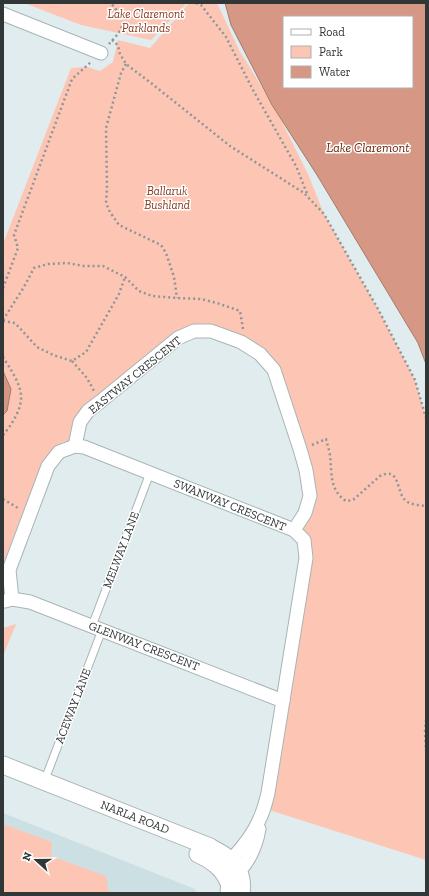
<svg xmlns="http://www.w3.org/2000/svg" width="429" height="896" font-family="'Zilla Slab',serif">
	<style>
		.built { fill: #cce0e4 }
		.green { fill: #fdc6b4 }
		.water { fill: #d69884; stroke: #a47b6d; fill-rule: evenodd }
		.lines { fill: none; stroke-linecap: round; stroke-linejoin: round }
		.service-casing { stroke: #a9b4b6; stroke-width: 9 }
		.minor-casing { stroke: #a9b4b6; stroke-width: 15 }
		.tertiary-casing { stroke: #a9b4b6; stroke-width: 19 }
		.path { stroke: #8d9597; stroke-width: 2.5; stroke-dasharray: 2 3; stroke-linecap: butt }
		.service { stroke: #fff; stroke-width: 7 }
		.minor { stroke: #fff; stroke-width: 13 }
		.tertiary { stroke: #fff; stroke-width: 17 }
		.labels { text-anchor: middle; stroke-width: 3; stroke-linejoin: round; paint-order: stroke }
		.park-label { font-size: 12px; font-style: italic; fill: #83371f; stroke: #fff }
		.street-label { font-size: 12px; fill: #313637; stroke: #fff }
		.water-label { font-size: 13px; font-style: italic; fill: #6c2207; stroke: #fff }
	</style>
	<rect width="100%" height="100%" fill="#e0ecee"/>
	<polygon class="built" points="3,813 195,889 196,893 3,893"/>
	<g class="green">
		<polygon points="24,3 187,3 151,40 81,25"/>
		<path d="M 189,3 L 217,3 L 239,50 L 276,110 L 308,174 L 324,214 L 378,309 L 415,380 L 426,418 L 426,720 L 425,731 L 426,751 L 426,860 L 266,809 L 306,558 L 294,530 L 305,513 L 300,449 L 260,354 L 194,331 L 86,414 L 76,439 L 63,442 L 52,449 L 42,464 L 3,564 L 3,270 C 6,262 3,253 3,244 L 71,68 L 87,67 L 100,71 L 113,62 L 118,40 L 150,48 Z"/>
		<polygon points="16,624 3,656 3,628"/>
		<polygon points="3,824 52,842 51,856 106,876 109,893 3,893"/>
	</g>
	<g class="water">
		<path d="M 225,3 L 426,3 L 426,364 L 418,343 L 317,175 L 272,105 L 231,25 ZM 284,17 L 412,17 L 412,87 L 284,87 Z"/>
		<polygon points="3,371 11,389 7,411 3,415"/>
	</g>
	<g class="lines">
		<g class="service-casing">
			<g id="service">
				<polyline points="92,626 150,473"/>
				<polyline points="44,782 102,630"/>
			</g>
		</g>
		<g class="minor-casing">
			<g id="minor">
				<polyline points="3,14 101,53"/>
				<polyline points="75,446 80,422 88,411 101,401 178,338 194,331 211,331 241,342 260,354 274,370 300,449 306,470 310,496 305,513 294,530"/>
				<path d="M 12,599 L 9,570 L 48,466 L 59,452 L 75,446 L 84,447 L 294,530 L 304,540 L 306,558 L 268,793 C 266,801 264,810 260,818 C 253,836 239,852 225,866"/>
				<polyline points="5,601 12,599 30,602 283,701"/>
				<path d="M 232,877 C 247,867 256,847 259,829"/>
			</g>
		</g>
		<g class="tertiary-casing">
			<g id="tertiary">
				<path d="M 3,765 L 210,847 C 216,851 226,855 231,861 C 240,869 243,882 241,893"/>
				<path d="M 198,854 C 211,859 224,869 229,883 C 230,886 229,890 229,893"/>
			</g>
		</g>
		<g class="path">
			<polyline points="196,3 201,5 226,37 253,90 296,166 308,196"/>
			<polyline points="112,40 115,42 118,46 120,54 126,64 151,83 230,146 304,193 324,214 378,309 415,380 426,418"/>
			<path d="M 109,44 C 115,37 127,27 121,16 C 118,12 114,7 111,3"/>
			<polyline points="126,64 121,73 106,128 107,189 106,203 110,212 119,225 161,245 166,253 174,277 177,298"/>
			<polyline points="3,288 18,248 14,235 72,79 91,62"/>
			<polyline points="3,320 24,287 34,268 48,264 67,263 84,266 103,266 125,277 139,291 152,296 177,298 201,299 217,303 240,311 243,329"/>
			<polyline points="3,321 15,323 37,347 53,355 72,361 86,352 119,294 125,277"/>
			<path d="M 3,357 C 9,367 21,384 21,396 C 22,409 11,426 3,435"/>
			<polyline points="72,361 87,378 94,391"/>
			<path d="M 312,445 L 326,439 C 327,444 329,449 330,455 C 332,472 329,490 346,501 L 353,500 L 380,476 C 400,466 396,491 405,500 C 410,505 419,505 426,506"/>
			<polyline points="3,499 18,508"/>
			<polyline points="426,720 425,731 426,751"/>
		</g>
		<use href="#service" class="service"/>
		<use href="#minor" class="minor"/>
		<use href="#tertiary" class="tertiary"/>
	</g>
	<g class="labels">
		<g class="park-label">
			<text x="146" y="18">Lake Claremont<tspan x="146" dy="14">Parklands</tspan></text>
			<text x="167" y="195">Ballaruk<tspan x="167" dy="14">Bushland</tspan></text>
		</g>
		<g class="street-label">
			<text transform="translate(135 375) rotate(-39)" y="4">EASTWAY CRESCENT</text>
			<text transform="translate(230 505) rotate(22)" y="4">SWANWAY CRESCENT</text>
			<text transform="translate(121 550) rotate(-69)" y="4">MELWAY LANE</text>
			<text transform="translate(144 646) rotate(21)" y="4">GLENWAY CRESCENT</text>
			<text transform="translate(73 706) rotate(-69)" y="4">ACEWAY LANE</text>
			<text transform="translate(135 817) rotate(21)" y="4">NARLA ROAD</text>
		</g>
		<g class="water-label">
			<text x="368" y="152">Lake Claremont</text>
		</g>
	</g>
	<rect width="429" height="896" fill="none" stroke="#313637" stroke-width="8"/>
	<rect x="283" y="16" width="130" height="72" fill="#ffffff" stroke="#adafaf"/>
	<rect x="291" y="29" width="20" height="6" fill="#ffffff" stroke="#adafaf"/>
	<text x="319" y="36" font-size="12" fill="#313637">Road</text>
	<rect x="291" y="46" width="20" height="12" fill="#fdc6b4" stroke="#adafaf"/>
	<text x="319" y="56" font-size="12" fill="#313637">Park</text>
	<rect x="291" y="66" width="20" height="12" fill="#d69884" stroke="#adafaf"/>
	<text x="319" y="76" font-size="12" fill="#313637">Water</text>
	<g transform="translate(36 860) rotate(291)" stroke="#ffffff" stroke-width="3" paint-order="stroke">
	<path d="M0-3L7 15L0 10L-7 15Z" fill="#313637"/>
	<text y="-6" font-size="11" font-weight="bold" text-anchor="middle" fill="#313637">N</text>
	</g>
</svg>
